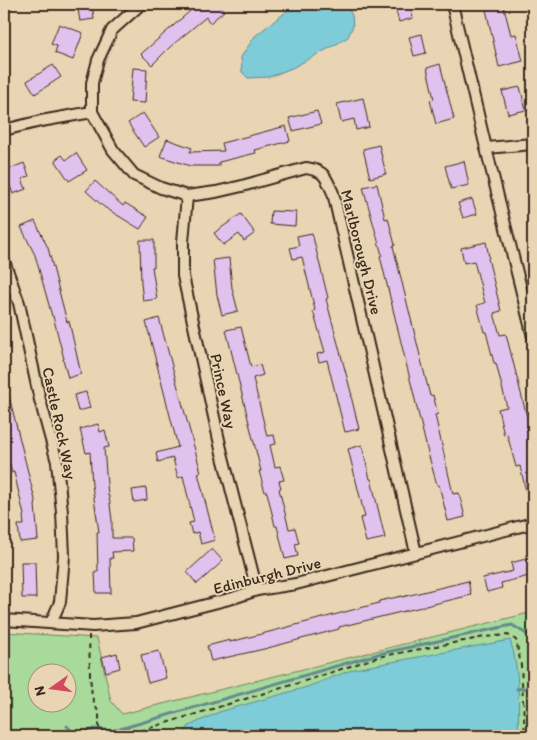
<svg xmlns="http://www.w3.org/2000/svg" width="537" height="740" font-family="Itim,sans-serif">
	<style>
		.green { fill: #a7da9b; stroke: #71825c; fill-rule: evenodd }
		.water { fill: #7dccd8; stroke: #638b8e }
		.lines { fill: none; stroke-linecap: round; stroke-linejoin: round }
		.stream { stroke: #638b8e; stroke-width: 3 }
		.building { fill: #e1c2ef; stroke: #3b2a1e }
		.minor-casing { stroke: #3b2a1e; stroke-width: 14 }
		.path { stroke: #3b2a1e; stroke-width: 2; stroke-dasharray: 5 4; stroke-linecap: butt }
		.minor { stroke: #e9d5b3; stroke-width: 10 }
		.labels { text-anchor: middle; stroke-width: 4; stroke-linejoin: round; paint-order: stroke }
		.street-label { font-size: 16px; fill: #3b2a1e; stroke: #e9d5b3 }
	</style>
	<rect width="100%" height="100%" fill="#e9d5b3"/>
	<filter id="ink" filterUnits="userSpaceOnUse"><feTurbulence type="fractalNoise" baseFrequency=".02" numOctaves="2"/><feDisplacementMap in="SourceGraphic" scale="10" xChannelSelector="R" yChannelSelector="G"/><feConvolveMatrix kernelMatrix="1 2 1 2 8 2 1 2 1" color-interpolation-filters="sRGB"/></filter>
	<g filter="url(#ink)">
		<path class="green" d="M 533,612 L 533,736 L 4,736 L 4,632 L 97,638 L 111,701 L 122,714 ZM 38,672 L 68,672 L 68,702 L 38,702 Z"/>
		<g class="water">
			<polygon points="296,4 330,4 347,6 352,15 353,26 348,37 335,45 292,68 269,77 248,78 242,72 241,57 255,36"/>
			<path d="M 510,640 C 520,669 519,706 518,736 L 182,736 L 189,726 L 219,712 L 307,687 L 354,669 Z"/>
		</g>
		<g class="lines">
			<g class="stream">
				<polyline points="517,689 533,687"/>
				<polyline points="67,726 76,736"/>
				<polyline points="77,736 95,729 113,731 378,654 512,625 533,638"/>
			</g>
		</g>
		<g class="building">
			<polygon points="77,4 92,4 94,19 80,21"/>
			<polygon points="198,4 218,4 224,11 210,23 206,17 170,47 152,65 141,54"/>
			<polygon points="394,4 409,4 413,18 399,22"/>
			<polygon points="491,4 503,4 511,35 516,34 523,61 499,67 485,5"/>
			<polygon points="59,24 83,33 73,60 55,53 57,46 51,44"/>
			<polygon points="422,34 426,53 414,56 409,37"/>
			<polygon points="440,64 454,119 436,124 430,100 434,99 427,68"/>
			<polygon points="53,65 61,77 35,94 27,81"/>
			<polygon points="133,68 147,69 145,103 130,102"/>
			<polygon points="520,87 526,110 508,114 502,91"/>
			<polygon points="363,98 369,127 356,130 354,119 341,122 337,104"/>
			<polygon points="317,111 321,124 293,131 289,118"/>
			<polygon points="143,113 159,137 144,147 128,123"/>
			<polygon points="286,126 290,141 255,150 256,153 219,162 219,166 190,166 160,156 167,139 192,148 190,152 224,151 222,143"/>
			<polygon points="379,145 386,174 370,178 363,149"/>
			<polygon points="76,153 87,170 69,181 55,160 62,155 66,160"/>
			<polygon points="464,161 469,185 451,189 445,166"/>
			<polygon points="24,163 29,176 22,179 26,189 13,194 10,186 4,188 4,171"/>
			<polygon points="95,181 123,206 125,203 148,217 140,229 104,207 86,191"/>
			<polygon points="377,184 385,219 388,218 395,245 393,246 430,396 433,395 438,414 435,415 453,494 459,493 465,517 448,521 439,485 437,485 428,453 380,256 382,255 363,187"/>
			<polygon points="472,199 477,214 463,218 458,203"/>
			<polygon points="271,211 296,212 295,226 270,224"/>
			<polygon points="241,214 255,233 244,241 239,234 223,245 214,233"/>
			<polygon points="35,221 48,248 67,322 69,321 81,374 68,378 63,359 64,359 53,316 52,316 35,255 21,227"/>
			<polygon points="312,233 328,298 326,299 352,396 351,396 359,429 345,432 327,360 319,362 317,354 325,352 313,311 315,310 302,257 293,259 290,248 299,246 297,236"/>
			<polygon points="140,240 154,240 154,267 152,267 157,299 143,301 141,283"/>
			<polygon points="486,242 489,257 488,258 501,311 494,313 500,335 506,334 533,441 533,508 530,508 520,466 516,467 507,434 504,435 498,409 507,407 496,363 494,363 486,332 484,332 477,305 485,303 474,261 464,263 461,248"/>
			<polygon points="229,258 232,288 238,311 222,315 217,295 213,260"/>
			<polygon points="159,318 201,472 198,473 215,540 201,544 198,532 192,534 189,523 194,522 183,476 178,478 173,458 158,462 156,453 178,447 146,322"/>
			<polygon points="241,327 251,367 260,365 263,375 253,378 267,436 274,435 276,444 270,445 275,467 280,466 284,480 279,481 281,488 279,489 289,529 295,528 299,543 295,544 298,556 285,559 277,526 275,526 267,492 265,492 259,471 261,471 226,330"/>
			<polygon points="4,388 7,388 36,504 35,505 38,540 20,542 18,525 24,525 23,516 24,515 14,472 12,473 10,464 4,466 4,455 7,454 4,443"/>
			<polygon points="86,392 90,408 78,411 74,395"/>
			<polygon points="98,424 100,432 105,430 109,447 104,448 108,496 109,496 112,521 112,538 132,538 133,551 112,552 113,558 110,558 111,593 96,593 95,572 98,572 97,532 99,532 92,485 90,452 86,453 80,429"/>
			<polygon points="362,445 370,479 371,479 385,538 366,542 360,518 365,517 348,449"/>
			<polygon points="146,488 147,500 134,502 132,490"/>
			<polygon points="212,549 223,561 197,584 187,572"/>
			<polygon points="533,557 533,575 501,583 502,588 487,592 483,578 513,571 511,563"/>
			<polygon points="21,562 35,562 36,598 22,598"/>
			<polygon points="468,581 471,595 339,627 339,629 264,649 211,661 207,646 230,640 230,642 273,631 379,603 379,601 402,596 402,597"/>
			<polygon points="159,651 166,678 148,683 141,655"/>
			<polygon points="117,653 120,668 106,672 102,657"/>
		</g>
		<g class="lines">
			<g class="minor-casing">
				<g id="minor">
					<path d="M 141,4 L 112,30 L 98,60 L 92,83 L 92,112 L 113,150 L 134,175 L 161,188 L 187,196 L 216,192 L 242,186 L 306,168 C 325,171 325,176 333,193 L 416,553"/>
					<polyline points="452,4 486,148 533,337"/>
					<polyline points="4,130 41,121 92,112"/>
					<polyline points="486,148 533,144"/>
					<polyline points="187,196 183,242 183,276 221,449 257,590"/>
					<polyline points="4,261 19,303 40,400 57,462 62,512 64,556 60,602 51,623"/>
					<polyline points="4,620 93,626 136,623 233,598 257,590 296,584 533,523"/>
				</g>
			</g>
			<g class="path">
				<polyline points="89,635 90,675 92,697 99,714 99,736"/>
				<polyline points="99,736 121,736"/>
				<polyline points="123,736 308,680 378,657 485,637 508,635 516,640 521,665 525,736"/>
			</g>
			<use href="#minor" class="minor"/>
		</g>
	</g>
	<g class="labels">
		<g class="street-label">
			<text transform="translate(362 252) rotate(76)" y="6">Marlborough Drive</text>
			<text transform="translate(224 391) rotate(78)" y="6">Prince Way</text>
			<text transform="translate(60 423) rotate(78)" y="6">Castle Rock Way</text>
			<text transform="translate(267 575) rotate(-14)" y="6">Edinburgh Drive</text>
		</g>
	</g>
	<rect width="537" height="740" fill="none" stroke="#e9d5b3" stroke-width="20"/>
	<rect x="10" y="10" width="517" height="720" fill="none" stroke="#3b2a1e" stroke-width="2" filter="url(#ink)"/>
	<g transform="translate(52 688) rotate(256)"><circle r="24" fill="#e9d5b3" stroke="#a39177"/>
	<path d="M0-4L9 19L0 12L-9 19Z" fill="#d1495b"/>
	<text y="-8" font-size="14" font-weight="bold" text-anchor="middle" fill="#3b2a1e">N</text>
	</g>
</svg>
